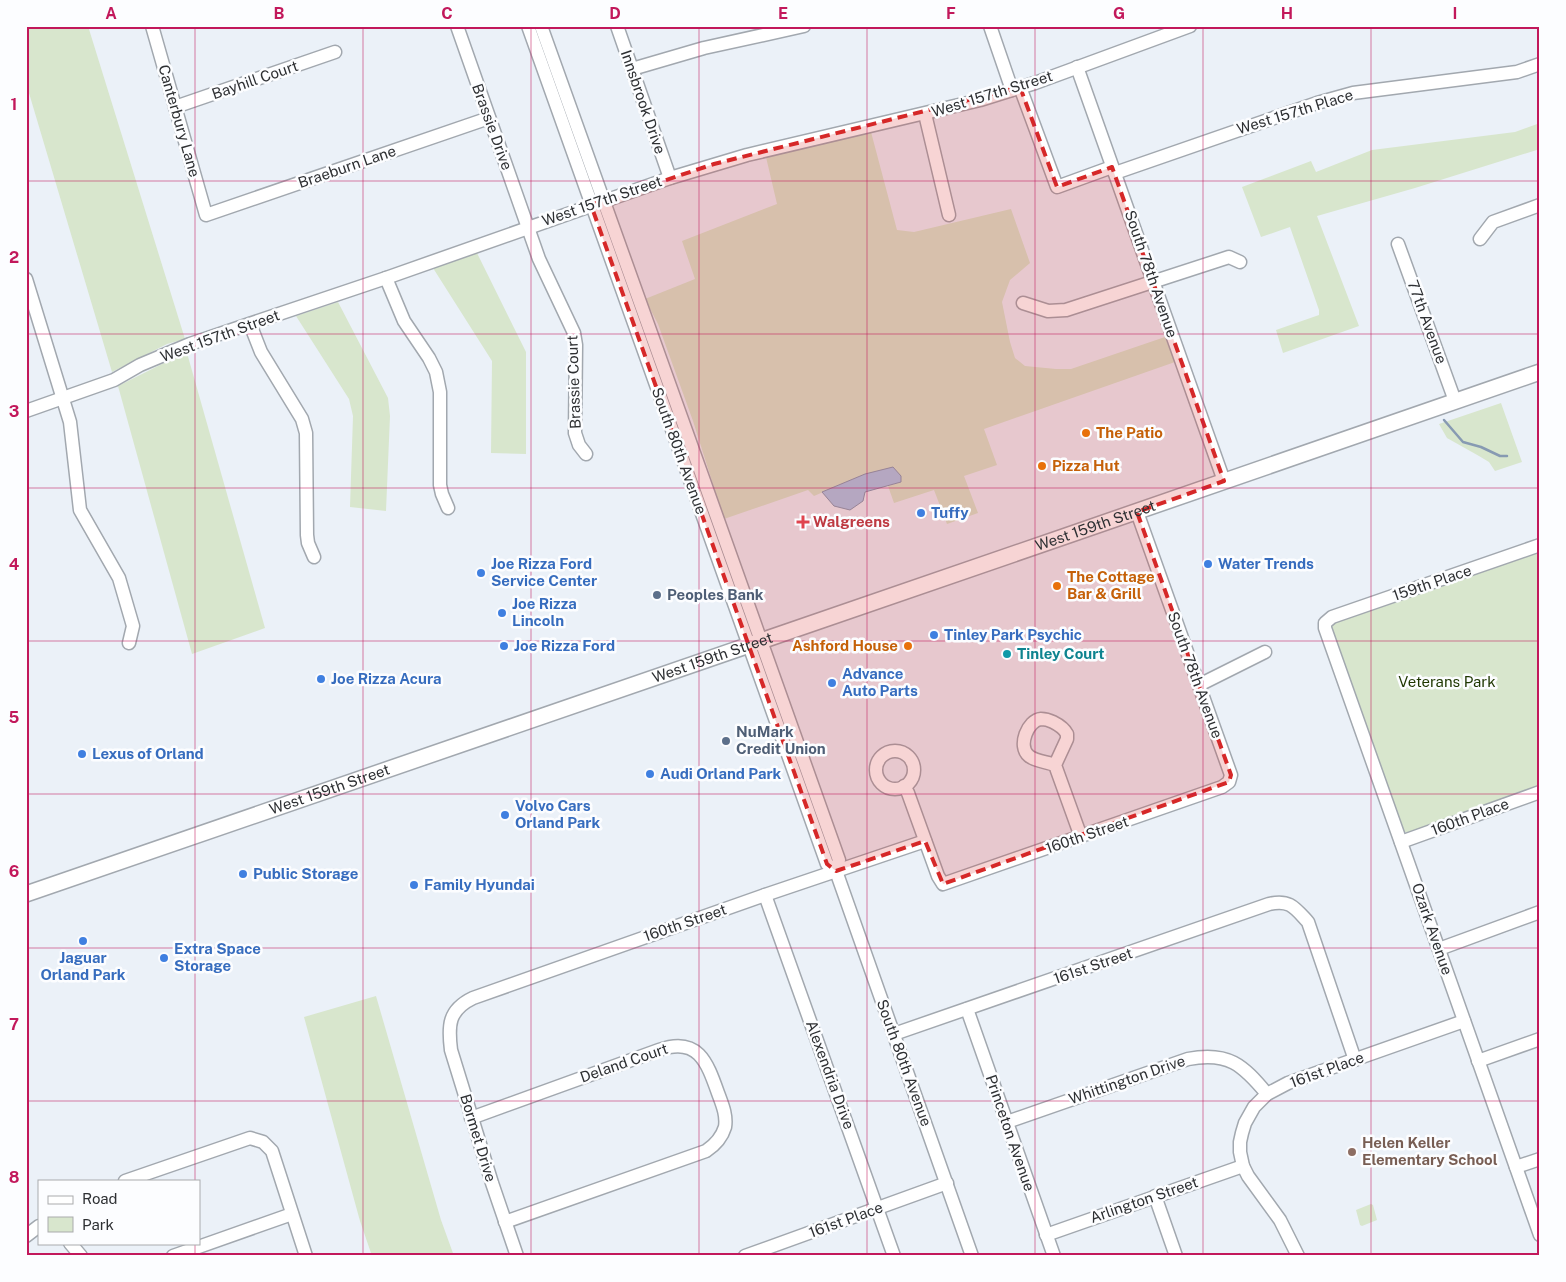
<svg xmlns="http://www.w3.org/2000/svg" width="1566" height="1282" font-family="'Public Sans',sans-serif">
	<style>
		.green { fill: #d8e6cd }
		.water { fill: #adc7e8; stroke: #879ab2 }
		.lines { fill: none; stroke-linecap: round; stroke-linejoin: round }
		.stream { stroke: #879ab2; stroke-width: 2.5 }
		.minor-casing { stroke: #a2a8af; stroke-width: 15 }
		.major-casing { stroke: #a2a8af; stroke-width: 18 }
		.minor { stroke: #fff; stroke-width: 12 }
		.major { stroke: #fff; stroke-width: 15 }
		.marked { fill: #d62828; fill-opacity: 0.2; stroke: #d62828; stroke-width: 4; stroke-dasharray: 10 6; stroke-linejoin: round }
		.grid { fill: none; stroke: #c2185b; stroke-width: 1; stroke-opacity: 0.55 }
		.food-dot { fill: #e8710a; stroke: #fcfdff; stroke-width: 2 }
		.shop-dot { fill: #3f7fe0; stroke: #fcfdff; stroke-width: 2 }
		.health-dot { fill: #e0444e; stroke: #fcfdff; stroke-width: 2 }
		.service-dot { fill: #5c6f8a; stroke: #fcfdff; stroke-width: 2 }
		.culture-dot { fill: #0f9aa8; stroke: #fcfdff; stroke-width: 2 }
		.education-dot { fill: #8d6e63; stroke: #fcfdff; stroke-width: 2 }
		.labels { text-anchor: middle; stroke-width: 5; stroke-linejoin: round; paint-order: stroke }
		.street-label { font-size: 15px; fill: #2e3033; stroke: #fcfdff }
		.food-label { font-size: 15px; font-weight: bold; fill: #c56008; stroke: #fcfdff; text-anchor: start }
		.shop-label { font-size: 15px; font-weight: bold; fill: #366cbe; stroke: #fcfdff; text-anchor: start }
		.health-label { font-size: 15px; font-weight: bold; fill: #be3a42; stroke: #fcfdff; text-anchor: start }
		.service-label { font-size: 15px; font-weight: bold; fill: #4e5e75; stroke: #fcfdff; text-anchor: start }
		.culture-label { font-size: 15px; font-weight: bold; fill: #0d838f; stroke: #fcfdff; text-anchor: start }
		.park-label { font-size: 15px; fill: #1e3600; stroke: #fcfdff }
		.education-label { font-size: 15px; font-weight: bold; fill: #785e54; stroke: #fcfdff; text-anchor: start }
		.neatline { fill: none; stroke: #c2185b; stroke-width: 2 }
		.grid-label { font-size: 16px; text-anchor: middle; font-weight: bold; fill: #c2185b }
	</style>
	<rect width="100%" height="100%" fill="#ebf1f8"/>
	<g class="green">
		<polygon points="26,26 88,26 185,339 167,344 112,372 26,83"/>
		<polygon points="1540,123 1540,149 1415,188 1317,216 1359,326 1283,353 1276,330 1319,315 1319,310 1290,227 1261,237 1242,187 1311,161 1316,172 1372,150 1515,132"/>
		<polygon points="871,132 897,230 914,232 1011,209 1030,263 1010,280 1002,302 1010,342 1015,358 1025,366 1056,369 1071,369 1165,337 1175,362 984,429 997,465 964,476 978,513 947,524 934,490 894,503 888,486 901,482 865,474 814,496 808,490 724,519 693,421 658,324 645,299 695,279 682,241 777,204 766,157"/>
		<polygon points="477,253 526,352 526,454 491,453 492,361 433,268"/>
		<polygon points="338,302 388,398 390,416 386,511 350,507 353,416 349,399 296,316"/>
		<polygon points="187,353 265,628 192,654 118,386 172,359"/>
		<polygon points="1501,403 1522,462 1495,471 1489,462 1479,456 1447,438 1439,424"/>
		<polygon points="1540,550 1540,785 1410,832 1403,832 1330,626 1331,624"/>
		<polygon points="376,996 441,1220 454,1256 372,1256 360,1221 304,1017"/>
		<polygon points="1371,1204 1373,1205 1377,1220 1362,1226 1360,1225 1356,1210"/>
	</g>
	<polygon class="water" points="893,467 901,476 901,482 865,492 863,501 850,510 834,506 822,492 865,474"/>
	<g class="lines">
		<polyline class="stream" points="1444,420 1463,442 1481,447 1500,456 1507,456"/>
		<g class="minor-casing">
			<g id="minor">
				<polyline points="152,26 206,215 489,118"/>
				<polyline points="457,26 539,259 574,333 576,345 575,433 579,445 586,454"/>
				<polyline points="528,26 827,864 836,871"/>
				<path d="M 541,26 C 640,305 741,581 839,860 L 836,871 L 972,1256"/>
				<polyline points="617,26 670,178"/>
				<polyline points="990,26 1012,90"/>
				<polyline points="1077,67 1224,481"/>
				<polyline points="632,69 704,48 804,26"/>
				<polyline points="1020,87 1057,187 1112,167"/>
				<polyline points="175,107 335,52"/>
				<polyline points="925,114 949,215"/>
				<polyline points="1115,173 1317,103 1353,93 1517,72 1540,64"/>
				<polyline points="1480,239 1493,222 1540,205"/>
				<polyline points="1398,244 1455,401"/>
				<polyline points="386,278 404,321 429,358 436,372 440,392 440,485 442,494 448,508"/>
				<polyline points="26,279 70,422 80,510 119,578 133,626 129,643"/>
				<polyline points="1023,303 1048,311 1066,310 1229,257 1240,262"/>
				<polyline points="250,324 261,352 302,419 306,433 307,535 308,543 314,557"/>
				<polyline points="26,411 114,380 140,365 190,344 386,278 670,178 747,155 980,100 1035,83 1190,26"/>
				<polyline points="1540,545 1332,617 1325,623 1325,628 1540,1235"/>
				<polyline points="1199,685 1265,652"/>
				<circle cx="895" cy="770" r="19"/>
				<path d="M 1055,765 C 1047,762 1035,761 1029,756 C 1017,746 1028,720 1041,719 C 1045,719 1049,720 1053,722 C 1059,725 1064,728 1067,734 L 1067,739 L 1055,765 L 1081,837"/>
				<polyline points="904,786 908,793 938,876 943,884 1222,787 1229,782 1231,775 1137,512"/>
				<polyline points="1401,842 1540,792"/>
				<polyline points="765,895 894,1256"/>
				<polyline points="1439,949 1540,912"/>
				<polyline points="967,1009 1054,1256"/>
				<path d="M 894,1034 L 1269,904 C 1290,899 1295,908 1308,922 L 1355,1060"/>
				<polyline points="1478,1061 1540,1039"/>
				<path d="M 471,1118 L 659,1050 C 698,1036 707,1062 718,1093 C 722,1104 727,1115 725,1127 C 722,1137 715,1145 706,1151 L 505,1222"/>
				<path d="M 1007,1122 L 1188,1059 C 1228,1051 1243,1065 1267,1094"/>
				<polyline points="1516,1167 1540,1159"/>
				<polyline points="125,1181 250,1138 263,1142 272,1151 306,1256"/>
				<polyline points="1155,1196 1176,1256"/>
				<polyline points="1046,1235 1243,1166"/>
				<polyline points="26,1236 39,1226"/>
				<polyline points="70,1243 81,1256"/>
				<polyline points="173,1256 292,1214"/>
				<path d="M 517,1256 L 492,1183 L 451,1050 C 448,1026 448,1010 473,998 L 765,895 L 925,841"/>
				<polyline points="745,1256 947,1183"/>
				<polyline points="1298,1256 1280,1220 1248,1176 1243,1166 1240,1152 1240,1142 1242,1133 1245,1123 1254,1107 1267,1094 1288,1083 1464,1021"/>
			</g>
		</g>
		<g class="major-casing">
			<g id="major">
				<path id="s1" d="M 26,894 L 1063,537 L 1540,372"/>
			</g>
		</g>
		<use href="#minor" class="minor"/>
		<use href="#major" class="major"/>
	</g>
	<path class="marked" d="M 1020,87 L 1057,187 L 1112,167 L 1224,481 L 1137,512 L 1231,775 L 1229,782 L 943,884 L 925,841 L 836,871 L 827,864 L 591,205 L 714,164 Z"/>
	<path class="grid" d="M 195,26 L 195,1181M 363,26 L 363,1256M 531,26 L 531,1256M 699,26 L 699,1256M 867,26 L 867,1256M 1035,26 L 1035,1256M 1203,26 L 1203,1256M 1371,26 L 1371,1256M 26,181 L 1540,181M 26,334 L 1540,334M 26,488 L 1540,488M 26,641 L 1540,641M 26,794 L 1540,794M 26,948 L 1540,948M 26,1101 L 1540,1101M 195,1243 L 195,1256"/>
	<g class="food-dot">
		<circle cx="1086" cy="433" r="5"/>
		<circle cx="1042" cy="466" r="5"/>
		<circle cx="1057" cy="586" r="5"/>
		<circle cx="908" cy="646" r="5"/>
	</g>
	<g class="shop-dot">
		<circle cx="921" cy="513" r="5"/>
		<circle cx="1208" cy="564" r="5"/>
		<circle cx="481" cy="573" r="5"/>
		<circle cx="502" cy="613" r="5"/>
		<circle cx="934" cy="635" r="5"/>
		<circle cx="504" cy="646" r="5"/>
		<circle cx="321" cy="679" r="5"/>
		<circle cx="832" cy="683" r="5"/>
		<circle cx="82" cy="754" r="5"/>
		<circle cx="650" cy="774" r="5"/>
		<circle cx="505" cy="815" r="5"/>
		<circle cx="243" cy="874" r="5"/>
		<circle cx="414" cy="885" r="5"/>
		<circle cx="83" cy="941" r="5"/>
		<circle cx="164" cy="958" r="5"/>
	</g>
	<path class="health-dot" d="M800.5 514.5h5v5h5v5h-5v5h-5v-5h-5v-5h5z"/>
	<g class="service-dot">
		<circle cx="657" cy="595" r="5"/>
		<circle cx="726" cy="741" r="5"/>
	</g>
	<circle class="culture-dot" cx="1007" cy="654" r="5"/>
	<circle class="education-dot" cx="1352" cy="1152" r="5"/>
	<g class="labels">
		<g class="street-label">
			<text transform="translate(255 80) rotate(-19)" y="5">Bayhill Court</text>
			<text transform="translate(992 94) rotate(-17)" y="5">West 157th Street</text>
			<text transform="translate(643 102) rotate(71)" y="5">Innsbrook Drive</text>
			<text transform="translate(1295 112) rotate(-17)" y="5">West 157th Place</text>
			<text transform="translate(179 121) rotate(74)" y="5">Canterbury Lane</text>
			<text transform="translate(492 127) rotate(70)" y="5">Brassie Drive</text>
			<text transform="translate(347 167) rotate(-19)" y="5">Braeburn Lane</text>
			<text transform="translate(602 201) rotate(-19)" y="5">West 157th Street</text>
			<text transform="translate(1151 274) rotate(71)" y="5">South 78th Avenue</text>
			<text transform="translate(1427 322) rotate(70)" y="5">77th Avenue</text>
			<text transform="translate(220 336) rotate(-20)" y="5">West 157th Street</text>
			<text transform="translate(574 382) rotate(-92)" y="5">Brassie Court</text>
			<text transform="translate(679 451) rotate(70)" y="5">South 80th Avenue</text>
			<text dy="5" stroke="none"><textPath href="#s1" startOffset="1131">West 159th Street</textPath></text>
			<text transform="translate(1432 583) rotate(-19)" y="5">159th Place</text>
			<text dy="5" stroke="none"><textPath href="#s1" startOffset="726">West 159th Street</textPath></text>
			<text transform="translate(1195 675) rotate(70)" y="5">South 78th Avenue</text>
			<text dy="5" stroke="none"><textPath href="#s1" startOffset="321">West 159th Street</textPath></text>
			<text transform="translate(1470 817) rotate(-20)" y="5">160th Place</text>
			<text transform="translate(1087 835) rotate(-19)" y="5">160th Street</text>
			<text transform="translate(685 923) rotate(-19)" y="5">160th Street</text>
			<text transform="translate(1432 929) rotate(71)" y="5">Ozark Avenue</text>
			<text transform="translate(1093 966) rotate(-19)" y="5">161st Street</text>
			<text transform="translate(624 1063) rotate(-19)" y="5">Deland Court</text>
			<text transform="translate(904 1063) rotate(70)" y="5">South 80th Avenue</text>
			<text transform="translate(1327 1070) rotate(-20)" y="5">161st Place</text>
			<text transform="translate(830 1075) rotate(70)" y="5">Alexendria Drive</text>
			<text transform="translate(1127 1080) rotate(-19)" y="5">Whittington Drive</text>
			<text transform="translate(1010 1133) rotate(71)" y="5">Princeton Avenue</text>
			<text transform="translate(478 1138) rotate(73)" y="5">Bormet Drive</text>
			<text transform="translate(1144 1200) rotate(-19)" y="5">Arlington Street</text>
			<text transform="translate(846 1220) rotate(-20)" y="5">161st Place</text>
		</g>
		<g class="food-label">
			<text x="1096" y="438">The Patio</text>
			<text x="1052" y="471">Pizza Hut</text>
			<text x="1067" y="582">The Cottage<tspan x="1067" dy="17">Bar &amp; Grill</tspan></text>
			<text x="898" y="651" text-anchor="end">Ashford House</text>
		</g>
		<g class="shop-label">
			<text x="931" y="518">Tuffy</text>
			<text x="491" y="569">Joe Rizza Ford<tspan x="491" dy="17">Service Center</tspan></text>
			<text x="1218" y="569">Water Trends</text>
			<text x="512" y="609">Joe Rizza<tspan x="512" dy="17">Lincoln</tspan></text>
			<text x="944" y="640">Tinley Park Psychic</text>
			<text x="514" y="651">Joe Rizza Ford</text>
			<text x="842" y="679">Advance<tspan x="842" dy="17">Auto Parts</tspan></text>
			<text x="331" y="684">Joe Rizza Acura</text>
			<text x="92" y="759">Lexus of Orland</text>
			<text x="660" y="779">Audi Orland Park</text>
			<text x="515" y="811">Volvo Cars<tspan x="515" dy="17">Orland Park</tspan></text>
			<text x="253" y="879">Public Storage</text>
			<text x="424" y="890">Family Hyundai</text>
			<text x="174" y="954">Extra Space<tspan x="174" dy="17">Storage</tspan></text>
			<text x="83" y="963" text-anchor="middle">Jaguar<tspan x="83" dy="17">Orland Park</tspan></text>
		</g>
		<g class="health-label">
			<text x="813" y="527">Walgreens</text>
		</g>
		<g class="service-label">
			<text x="667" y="600">Peoples Bank</text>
			<text x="736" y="737">NuMark<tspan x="736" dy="17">Credit Union</tspan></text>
		</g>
		<g class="culture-label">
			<text x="1017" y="659">Tinley Court</text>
		</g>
		<g class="park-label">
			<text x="1447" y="687">Veterans Park</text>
		</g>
		<g class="education-label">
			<text x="1362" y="1148">Helen Keller<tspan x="1362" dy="17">Elementary School</tspan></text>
		</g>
	</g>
	<rect width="1566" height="1282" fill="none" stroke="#fcfdff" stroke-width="55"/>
	<rect x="38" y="1180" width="162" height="65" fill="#fcfdff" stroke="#aaabad"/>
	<rect x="48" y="1196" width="25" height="8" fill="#ffffff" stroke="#aaabad"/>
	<text x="82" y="1204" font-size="15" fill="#2e3033">Road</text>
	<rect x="48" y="1217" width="25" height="15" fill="#d8e6cd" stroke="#aaabad"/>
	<text x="82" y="1230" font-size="15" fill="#2e3033">Park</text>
	<rect x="28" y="28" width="1510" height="1226" class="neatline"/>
	<g class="grid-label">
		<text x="111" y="19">A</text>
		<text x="279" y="19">B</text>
		<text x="447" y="19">C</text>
		<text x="615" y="19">D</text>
		<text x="783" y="19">E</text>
		<text x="951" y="19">F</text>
		<text x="1119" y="19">G</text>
		<text x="1287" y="19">H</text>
		<text x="1455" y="19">I</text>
		<text x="14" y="110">1</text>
		<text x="14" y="263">2</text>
		<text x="14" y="417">3</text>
		<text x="14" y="570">4</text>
		<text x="14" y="723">5</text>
		<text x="14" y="877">6</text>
		<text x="14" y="1030">7</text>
		<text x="14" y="1183">8</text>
	</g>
</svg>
